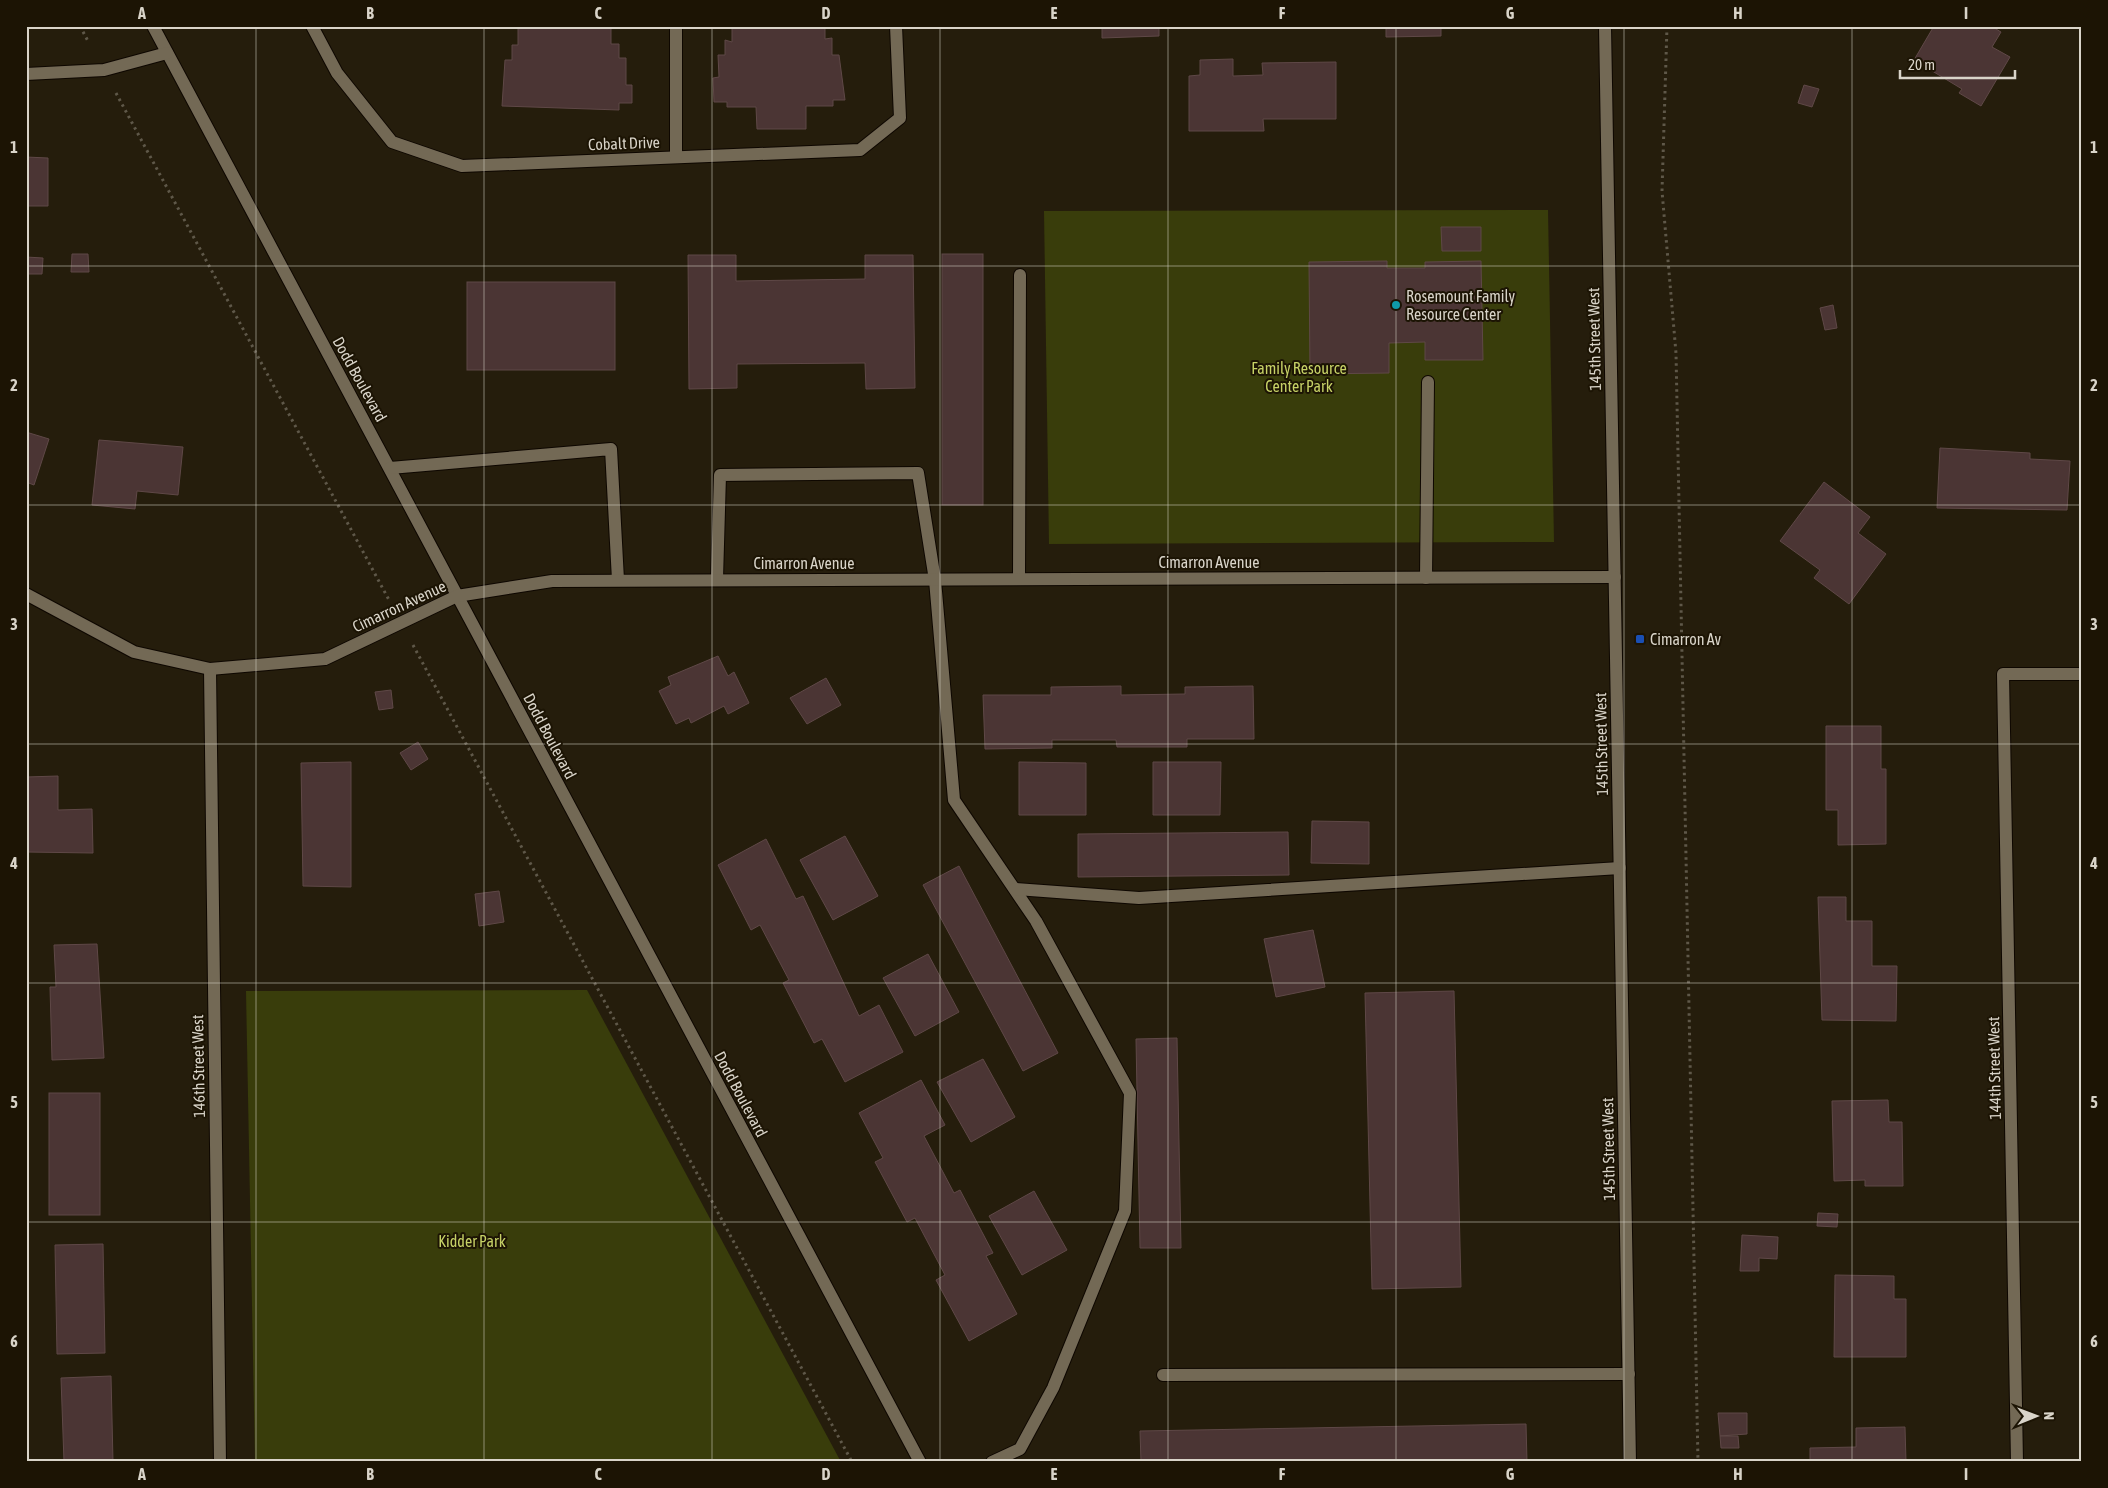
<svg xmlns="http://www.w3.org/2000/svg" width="2108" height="1488" font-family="'Asap Condensed',sans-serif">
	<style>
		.green { fill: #393d0b }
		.building { fill: #4b3534; stroke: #5f4847 }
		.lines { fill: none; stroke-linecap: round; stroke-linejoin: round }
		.minor-casing { stroke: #0e0700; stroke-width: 14 }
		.path { stroke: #5f5849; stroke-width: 3; stroke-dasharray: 2.5 4; stroke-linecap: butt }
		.minor { stroke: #736955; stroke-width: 12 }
		.grid { fill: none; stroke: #d9d4c9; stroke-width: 1; stroke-opacity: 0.55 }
		.culture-dot { fill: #0f9aa8; stroke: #1c1404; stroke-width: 2 }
		.transit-dot { fill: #1a4fb4; stroke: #1c1404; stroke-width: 2 }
		.labels { text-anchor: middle; stroke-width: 4; stroke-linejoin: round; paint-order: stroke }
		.street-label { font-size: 16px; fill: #d9d4c9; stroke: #1c1404 }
		.poi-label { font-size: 16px; fill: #d9d4c9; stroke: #1c1404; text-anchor: start }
		.park-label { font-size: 16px; fill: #c6d166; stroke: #1c1404 }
		.neatline { fill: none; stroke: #d9d4c9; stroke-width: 2 }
		.grid-label { font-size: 16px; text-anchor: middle; font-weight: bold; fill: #d9d4c9 }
	</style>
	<rect width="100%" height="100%" fill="#251d0c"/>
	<g class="green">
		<polygon points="1548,210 1554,542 1049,544 1044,211"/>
		<polygon points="587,990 841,1462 255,1462 246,991"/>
	</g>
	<g class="building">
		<polygon points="518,26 611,26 611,44 619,44 619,58 626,58 626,85 632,85 632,103 619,103 619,110 502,106 505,60 512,60 512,45 518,45"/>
		<polygon points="732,26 825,26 825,39 832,38 832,55 839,55 845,100 833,100 833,106 806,106 806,129 757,129 756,107 727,107 727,102 714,102 713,78 719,77 718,55 725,55 725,40 732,42"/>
		<polygon points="1102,26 1159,26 1159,36 1102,38"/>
		<polygon points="1386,26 1441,26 1441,36 1386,37"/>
		<polygon points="1934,26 1991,26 2001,32 1992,47 2010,57 1981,106 1959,93 1962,89 1914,60"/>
		<polygon points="1233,59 1233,76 1263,75 1262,63 1336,62 1336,119 1263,119 1264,131 1189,131 1189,76 1200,75 1200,60"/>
		<polygon points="1804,85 1819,89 1812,107 1798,103"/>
		<polygon points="26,157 48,158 48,206 26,206"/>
		<polygon points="1441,227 1481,227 1481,251 1442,251"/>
		<polygon points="72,254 88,254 89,272 71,272"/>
		<rect x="942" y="254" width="41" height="251"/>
		<polygon points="688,255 736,255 736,281 865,279 865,255 913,255 915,388 866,389 865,363 737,364 737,388 689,389"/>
		<polygon points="26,257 43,258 42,274 26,274"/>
		<polygon points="1387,261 1387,268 1425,268 1425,262 1481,261 1483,360 1425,360 1425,342 1389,343 1389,373 1310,374 1309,262"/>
		<rect x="467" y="282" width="148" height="88"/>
		<polygon points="1833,305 1837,328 1825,330 1820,308"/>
		<polygon points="26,432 49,439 34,485 26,482"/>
		<polygon points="99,440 183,447 178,495 137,491 135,509 92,505"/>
		<polygon points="1940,448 2030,453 2030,459 2070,461 2067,510 1937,508"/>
		<polygon points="1824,482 1870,517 1858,533 1886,554 1849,604 1814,578 1820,570 1780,541"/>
		<polygon points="718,656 728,676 734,672 749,703 728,714 724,706 691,723 689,718 676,724 659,691 671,685 668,677"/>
		<polygon points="826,678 841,705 807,724 790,698"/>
		<polygon points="1121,686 1121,695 1185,694 1185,687 1253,686 1254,739 1187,739 1187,747 1117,747 1116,740 1052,740 1052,748 985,749 983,695 1051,695 1051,687"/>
		<polygon points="391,690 393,708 379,710 375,692"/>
		<polygon points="1826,726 1881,726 1881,769 1886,769 1886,844 1838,845 1838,810 1826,810"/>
		<polygon points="418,742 428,759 411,770 400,753"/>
		<polygon points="351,762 351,887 303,886 301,763"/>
		<polygon points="1019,762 1086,763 1086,815 1019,815"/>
		<polygon points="1153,762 1221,762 1220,815 1153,815"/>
		<polygon points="58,776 58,810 92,809 93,853 26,852 26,777"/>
		<polygon points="1312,821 1369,822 1369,864 1311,863"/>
		<polygon points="1288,832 1289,875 1078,877 1078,834"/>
		<polygon points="845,836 878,896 833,920 800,860"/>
		<polygon points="766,839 796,899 803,896 859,1016 879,1005 903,1052 845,1082 822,1039 814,1043 783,983 789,980 760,925 751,930 718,865"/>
		<polygon points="959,866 1058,1053 1023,1071 923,885"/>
		<polygon points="499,891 504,922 479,926 475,894"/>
		<polygon points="1818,897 1846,897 1846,921 1872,921 1872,966 1897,966 1896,1021 1822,1020"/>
		<polygon points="1313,930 1325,987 1276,997 1264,939"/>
		<polygon points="97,944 104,1058 52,1060 50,987 56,987 54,945"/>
		<polygon points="928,954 959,1012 915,1036 883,978"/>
		<polygon points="1454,991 1461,1287 1372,1289 1365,993"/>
		<polygon points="1177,1038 1181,1248 1140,1248 1136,1039"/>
		<polygon points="983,1059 1015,1117 971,1142 937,1082"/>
		<polygon points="921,1080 945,1125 924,1136 954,1193 960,1190 993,1253 986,1256 1017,1314 969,1341 936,1280 945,1275 915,1218 907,1222 875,1162 883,1158 859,1113"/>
		<rect x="49" y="1093" width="51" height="122"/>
		<polygon points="1888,1100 1889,1122 1902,1122 1903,1186 1865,1186 1865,1180 1834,1181 1832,1101"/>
		<polygon points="1034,1191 1067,1250 1022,1275 989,1216"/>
		<polygon points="1818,1213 1838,1214 1837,1227 1817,1226"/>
		<polygon points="1742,1235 1778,1237 1777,1259 1759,1258 1759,1271 1740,1271"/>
		<polygon points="103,1244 105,1353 57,1354 55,1245"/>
		<polygon points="1835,1275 1894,1276 1894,1299 1906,1299 1906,1357 1834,1357"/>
		<polygon points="111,1376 113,1462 64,1462 61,1378"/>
		<polygon points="1718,1413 1747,1413 1747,1434 1720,1436"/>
		<polygon points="1526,1424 1527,1462 1141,1462 1140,1431"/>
		<polygon points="1905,1427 1906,1462 1810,1462 1810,1448 1856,1447 1856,1428"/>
		<polygon points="1720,1436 1738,1436 1739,1448 1721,1448"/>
	</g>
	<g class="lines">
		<g class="minor-casing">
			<g id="minor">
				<polyline points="153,26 920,1462"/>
				<polyline points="312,26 337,73 392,142 462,166 860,150 900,118 896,26"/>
				<polyline points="676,26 676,157"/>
				<polyline points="1605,26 1630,1462"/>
				<polyline points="26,74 104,70 167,53"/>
				<polyline points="390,468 611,449 618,580"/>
				<polyline points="1426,578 1428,382"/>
				<polyline points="717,579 720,475 918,473 935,580 954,800 1036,921 1130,1093 1125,1211 1053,1388 1020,1449 992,1462"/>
				<polyline points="1019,579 1020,275"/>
				<polyline points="26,594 134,652 210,669 325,659 457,596 552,581 1615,577"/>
				<polyline points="210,669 220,1462"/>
				<polyline points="1015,889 1139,898 1620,868"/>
				<polyline points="1163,1375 1629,1374"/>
				<polyline points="2017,1462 2003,674 2082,674"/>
			</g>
		</g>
		<g class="path">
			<polyline points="80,26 89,43"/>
			<polyline points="1667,26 1662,191 1676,353 1698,1462"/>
			<polyline points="116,93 389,600"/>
			<polyline points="413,645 852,1462"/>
		</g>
		<use href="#minor" class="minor"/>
	</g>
	<path class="grid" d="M 256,26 L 256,1462M 484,26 L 484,1462M 712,26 L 712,1462M 940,26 L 940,1462M 1168,26 L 1168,1462M 1396,26 L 1396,1462M 1624,26 L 1624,1462M 1852,26 L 1852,1462M 26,266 L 2082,266M 26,505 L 2082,505M 26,744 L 2082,744M 26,983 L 2082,983M 26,1222 L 2082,1222"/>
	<circle class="culture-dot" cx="1396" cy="305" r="5"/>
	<rect class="transit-dot" x="1635" y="634" width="10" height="10" rx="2.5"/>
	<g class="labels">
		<g class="street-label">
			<text transform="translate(624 143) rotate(-2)" y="6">Cobalt Drive</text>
			<text transform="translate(1594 339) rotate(-91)" y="6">145th Street West</text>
			<text transform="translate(360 379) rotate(61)" y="6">Dodd Boulevard</text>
			<text x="1209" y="568">Cimarron Avenue</text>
			<text x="804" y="569">Cimarron Avenue</text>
			<text transform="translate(399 606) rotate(-25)" y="6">Cimarron Avenue</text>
			<text transform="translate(550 736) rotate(62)" y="6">Dodd Boulevard</text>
			<text transform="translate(1601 744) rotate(-91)" y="6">145th Street West</text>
			<text transform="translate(198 1066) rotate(-91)" y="6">146th Street West</text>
			<text transform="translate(1994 1068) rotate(-91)" y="6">144th Street West</text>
			<text transform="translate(741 1094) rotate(62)" y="6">Dodd Boulevard</text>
			<text transform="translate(1608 1149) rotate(-91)" y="6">145th Street West</text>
		</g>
		<g class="poi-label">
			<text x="1406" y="302">Rosemount Family<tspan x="1406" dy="18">Resource Center</tspan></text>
			<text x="1650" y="645">Cimarron Av</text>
		</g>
		<g class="park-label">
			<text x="1299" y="374">Family Resource<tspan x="1299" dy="18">Center Park</tspan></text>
			<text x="472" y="1247">Kidder Park</text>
		</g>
	</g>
	<rect width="2108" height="1488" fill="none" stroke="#1c1404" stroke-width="55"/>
	<g transform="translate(2036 1416) rotate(89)" stroke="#1c1404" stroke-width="4" paint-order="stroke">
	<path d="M0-4L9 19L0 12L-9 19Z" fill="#d9d4c9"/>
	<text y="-8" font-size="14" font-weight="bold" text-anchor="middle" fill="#d9d4c9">N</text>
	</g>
	<path d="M1900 70v8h115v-8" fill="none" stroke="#d9d4c9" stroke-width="2.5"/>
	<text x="1908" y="70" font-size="15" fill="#d9d4c9" stroke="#1c1404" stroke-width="4" paint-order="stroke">20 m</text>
	<rect x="28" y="28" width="2052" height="1432" class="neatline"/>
	<g class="grid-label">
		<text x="142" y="19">A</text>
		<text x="370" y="19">B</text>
		<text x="598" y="19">C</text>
		<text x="826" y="19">D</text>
		<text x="1054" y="19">E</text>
		<text x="1282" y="19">F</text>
		<text x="1510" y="19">G</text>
		<text x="1738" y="19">H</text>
		<text x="1966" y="19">I</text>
		<text x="14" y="153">1</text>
		<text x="2094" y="153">1</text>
		<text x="14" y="391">2</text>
		<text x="2094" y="391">2</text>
		<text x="14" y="630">3</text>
		<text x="2094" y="630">3</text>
		<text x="14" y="869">4</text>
		<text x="2094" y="869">4</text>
		<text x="14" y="1108">5</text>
		<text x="2094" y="1108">5</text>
		<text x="14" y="1347">6</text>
		<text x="2094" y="1347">6</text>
		<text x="142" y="1480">A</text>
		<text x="370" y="1480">B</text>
		<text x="598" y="1480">C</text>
		<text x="826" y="1480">D</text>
		<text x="1054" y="1480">E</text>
		<text x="1282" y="1480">F</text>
		<text x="1510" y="1480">G</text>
		<text x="1738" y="1480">H</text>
		<text x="1966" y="1480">I</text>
	</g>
</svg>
